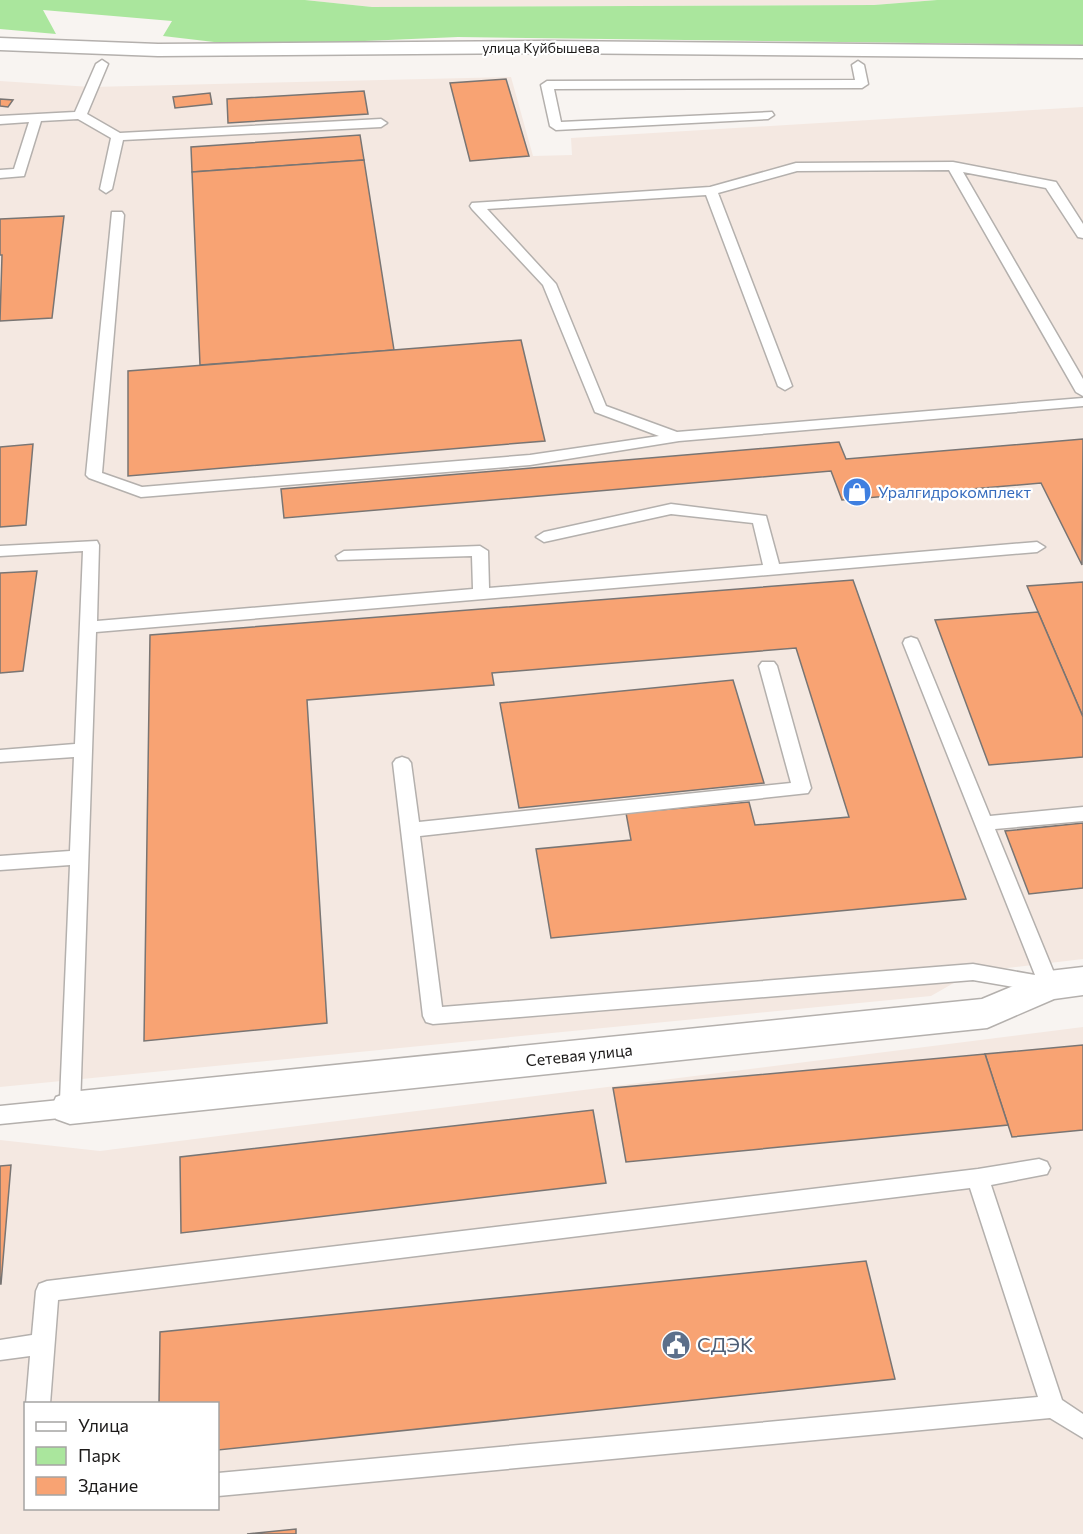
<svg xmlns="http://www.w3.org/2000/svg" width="1083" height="1534" font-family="Commissioner,sans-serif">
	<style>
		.built { fill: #f4e8e1; fill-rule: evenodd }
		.green { fill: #aae69d }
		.building { fill: #f8a373; stroke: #797573; stroke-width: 1.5 }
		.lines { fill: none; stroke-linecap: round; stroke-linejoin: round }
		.service-casing { stroke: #b4b0ad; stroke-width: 3 }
		.minor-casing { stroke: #b4b0ad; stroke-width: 3 }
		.secondary-casing { stroke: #b4b0ad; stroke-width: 3 }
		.service { fill: #fff; fill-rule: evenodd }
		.minor { fill: #fff; fill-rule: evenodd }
		.secondary { fill: #fff; fill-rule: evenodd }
		.labels { text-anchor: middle; stroke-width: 4.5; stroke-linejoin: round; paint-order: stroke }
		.far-street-label { font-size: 14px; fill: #1d1b1a; stroke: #fff }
		.shop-label { font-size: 16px; fill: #366cbe; stroke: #fff; text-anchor: start }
		.street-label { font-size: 16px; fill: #1d1b1a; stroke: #fff }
		.near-service-label { font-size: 20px; fill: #4e5e75; stroke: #fff; text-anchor: start }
	</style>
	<rect width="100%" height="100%" fill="#f8f4f1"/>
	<g class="built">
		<polygon points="305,0 937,0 874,5 372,7"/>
		<polygon points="511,77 533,156 572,155 571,138 1083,107 1083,959 973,972 931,996 0,1087 0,81 91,87"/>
		<path d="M 1083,1027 L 1083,1534 L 0,1534 L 0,1140 L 100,1151 ZM 26,1404 L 218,1404 L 218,1508 L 26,1508 Z"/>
	</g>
	<polygon class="green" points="0,0 305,0 372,7 874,5 937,0 1083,0 1083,45 458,37 248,46 163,36 172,21 43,10 56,34 0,29"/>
	<g class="building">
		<polygon points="506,79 529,156 470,161 450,83"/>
		<polygon points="364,91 368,114 228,123 227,99"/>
		<polygon points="210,93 212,104 175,108 173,97"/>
		<polygon points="0,99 13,100 8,107 0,106"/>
		<polygon points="360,135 364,160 192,172 191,147"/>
		<polygon points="364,160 394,350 200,365 192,172"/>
		<polygon points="64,216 52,318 0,321 2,255 0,255 0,219"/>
		<polygon points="521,340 545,441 128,476 128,371"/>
		<polygon points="1083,439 1082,565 1041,483 842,500 831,471 284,518 281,489 839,442 846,459"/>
		<polygon points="33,444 26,525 0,527 0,447"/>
		<polygon points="37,571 23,671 0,673 0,573"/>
		<polygon points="853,580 966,899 551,938 536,849 631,840 626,813 749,802 755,825 849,817 796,648 492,673 494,685 307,700 327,1023 144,1041 150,635"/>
		<polygon points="1083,582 1083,717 1027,586"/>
		<polygon points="1038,612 1083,717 1083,757 989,765 935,620"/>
		<polygon points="733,680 764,783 519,808 500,703"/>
		<polygon points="1083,823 1083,888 1029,894 1005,831"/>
		<polygon points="1083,1045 1083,1130 1012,1137 985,1054"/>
		<polygon points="985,1054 1008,1125 626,1162 613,1088"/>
		<polygon points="593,1110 606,1183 181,1233 180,1157"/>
		<polygon points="11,1165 1,1284 0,1284 0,1166"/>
		<polygon points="866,1261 895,1379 218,1450 218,1404 159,1404 160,1332"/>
		<polygon points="296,1529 296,1534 247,1534"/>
	</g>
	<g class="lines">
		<g class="service-casing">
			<g id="service">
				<polygon points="102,60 108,64 87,114 120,133 381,119 387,123 381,127 123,140 112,189 106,193 100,189 111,138 78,119 41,121 24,176 0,178 0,170 14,169 29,122 0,124 0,116 75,112 96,64"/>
				<polygon points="858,61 864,65 868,84 862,88 554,89 561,122 772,112 774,115 768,119 556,130 550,126 541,85 547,81 855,80 852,65"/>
				<polygon points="953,162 1056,182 1083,224 1083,238 1078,237 1046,188 963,172 1083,379 1083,396 1076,392 949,170 797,171 718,193 792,386 785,390 778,386 706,195 487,209 556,284 606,406 677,432 1083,398 1083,406 679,441 530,465 141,497 89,478 86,475 112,212 122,212 124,215 102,473 142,487 530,455 659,436 595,412 543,285 472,209 470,206 472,203 710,187 796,163"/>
				<polygon points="671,504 766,516 779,564 1037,542 1045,547 1037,552 96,632 80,1108 77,1114 70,1117 0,1124 0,1106 60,1100 70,865 0,870 0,856 70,851 74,757 0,762 0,750 75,744 83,551 0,556 0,546 97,541 99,545 97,621 473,589 472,556 338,560 336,556 344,551 480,546 488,551 489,588 763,565 753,523 671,514 544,542 536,537 544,532"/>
				<polygon points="911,637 917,639 919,643 990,816 1083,807 1083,821 995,829 1059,985 1056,990 1049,993 973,980 433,1024 426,1022 423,1016 393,763 396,759 402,757 408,759 411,763 419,822 791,783 759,666 762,662 774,662 777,666 811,788 808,793 420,836 442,1007 973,964 1035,975 903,643 905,639"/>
				<polygon points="1039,1159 1047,1162 1050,1168 1047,1174 991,1185 1062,1400 1083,1414 1083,1438 1050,1418 218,1496 218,1473 1038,1397 970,1188 58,1300 50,1404 26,1404 30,1356 0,1360 0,1340 32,1335 36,1291 39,1284 47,1281 978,1169"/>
			</g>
		</g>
		<g class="minor-casing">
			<polygon id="minor" points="1083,967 1083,995 1054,999 987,1028 70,1124 56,1119 51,1108 56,1097 70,1092 982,999 1049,971"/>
		</g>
		<g class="secondary-casing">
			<polygon id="secondary" points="0,38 158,44 547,41 1083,46 1083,58 547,53 158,56 0,50"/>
		</g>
		<use href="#service" class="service"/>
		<use href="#minor" class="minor"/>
		<use href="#secondary" class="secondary"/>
	</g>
	<defs>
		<g id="shop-disc" transform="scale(1.5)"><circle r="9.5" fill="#3f7fe0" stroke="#fff"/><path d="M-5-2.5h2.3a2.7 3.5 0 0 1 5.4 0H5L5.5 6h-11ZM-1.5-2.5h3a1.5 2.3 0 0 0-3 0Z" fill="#fff"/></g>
		<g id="civic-disc" transform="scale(1.5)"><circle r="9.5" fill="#5c6f8a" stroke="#fff"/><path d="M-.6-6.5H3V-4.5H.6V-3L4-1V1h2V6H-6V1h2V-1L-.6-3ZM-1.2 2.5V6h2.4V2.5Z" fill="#fff"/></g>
	</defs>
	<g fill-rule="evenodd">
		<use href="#shop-disc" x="857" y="492"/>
		<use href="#civic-disc" x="676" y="1345"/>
	</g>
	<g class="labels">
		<g class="far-street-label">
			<text x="541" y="53">улица Куйбышева</text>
		</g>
		<g class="shop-label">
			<text x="878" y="498">Уралгидрокомплект</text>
		</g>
		<g class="street-label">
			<text transform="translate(579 1055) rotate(-6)" y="6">Сетевая улица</text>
		</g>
		<g class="near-service-label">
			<text x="697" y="1352">СДЭК</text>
		</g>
	</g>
	<rect x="24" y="1402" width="195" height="108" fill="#ffffff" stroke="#a5a4a3" stroke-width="1.5"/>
	<rect x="36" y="1422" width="30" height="9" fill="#ffffff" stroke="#a5a4a3" stroke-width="1.5"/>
	<text x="78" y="1432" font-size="18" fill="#1d1b1a">Улица</text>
	<rect x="36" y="1447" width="30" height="18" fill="#aae69d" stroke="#a5a4a3" stroke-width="1.5"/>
	<text x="78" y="1462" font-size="18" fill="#1d1b1a">Парк</text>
	<rect x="36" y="1477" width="30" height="18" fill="#f8a373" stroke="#a5a4a3" stroke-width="1.5"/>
	<text x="78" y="1492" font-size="18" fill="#1d1b1a">Здание</text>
</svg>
